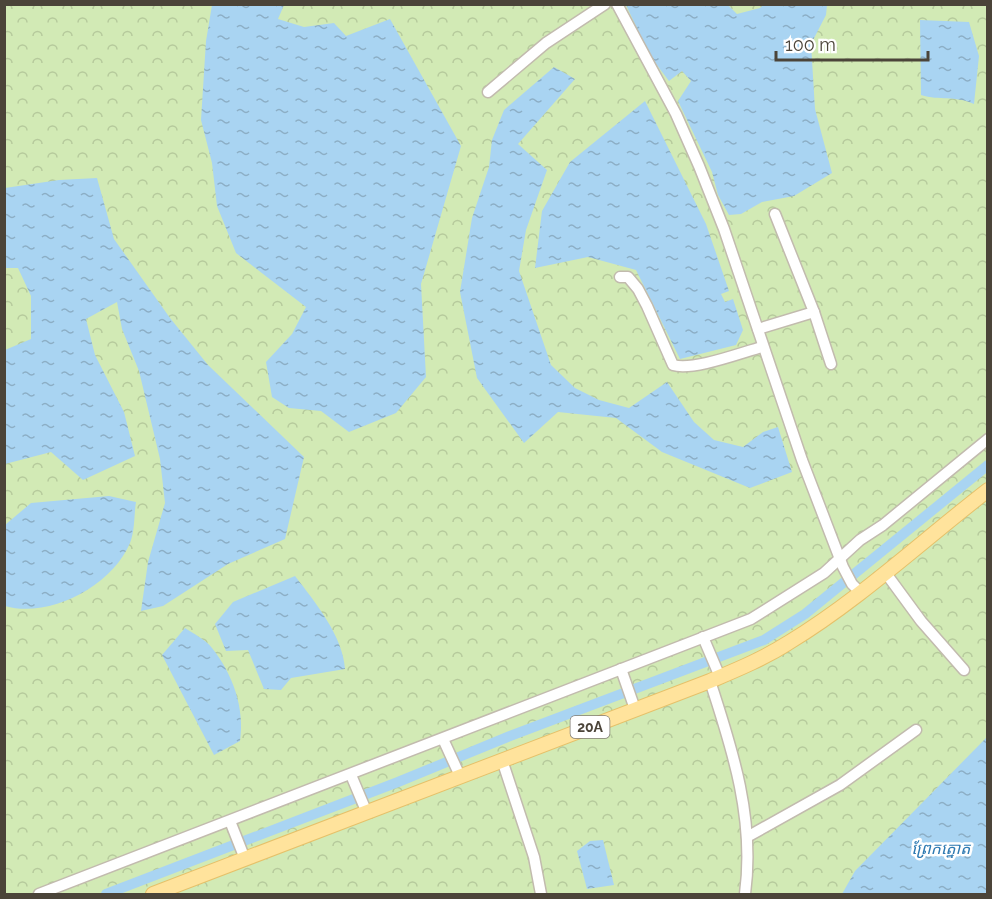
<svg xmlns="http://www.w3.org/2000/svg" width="992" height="899" font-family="Raleway,'Noto Sans Khmer',sans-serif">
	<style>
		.forest { fill: url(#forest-crowns) }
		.water { fill: url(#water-ripples) }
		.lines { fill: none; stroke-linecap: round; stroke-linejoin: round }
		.canal { stroke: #a9d4f2; stroke-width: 10 }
		.minor-casing { stroke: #c2bbae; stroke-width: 13 }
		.major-casing { stroke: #e6c16a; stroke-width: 16 }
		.minor { stroke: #fff; stroke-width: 10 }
		.major { stroke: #ffe39c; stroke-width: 14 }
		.labels { text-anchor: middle; stroke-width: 5; stroke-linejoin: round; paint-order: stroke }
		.shield { fill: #fff; stroke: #817c74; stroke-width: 1.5 }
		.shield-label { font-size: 14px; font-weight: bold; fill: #4b4439 }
		.water-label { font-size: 16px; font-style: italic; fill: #2e7ab2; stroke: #fff }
	</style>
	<defs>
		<pattern id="forest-crowns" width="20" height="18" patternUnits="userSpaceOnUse" patternTransform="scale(1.5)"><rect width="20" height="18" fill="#d2eab5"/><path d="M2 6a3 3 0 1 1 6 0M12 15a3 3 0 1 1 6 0" fill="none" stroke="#b6ca9c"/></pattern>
		<pattern id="water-ripples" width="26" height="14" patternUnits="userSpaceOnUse" patternTransform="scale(1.5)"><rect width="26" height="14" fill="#a9d4f2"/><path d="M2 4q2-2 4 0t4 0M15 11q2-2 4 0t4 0" fill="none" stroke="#8caec5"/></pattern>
	</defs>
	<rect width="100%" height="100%" fill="#f6f3ec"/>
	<polygon class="forest" points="4,5 987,5 987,894 5,894"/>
	<g class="water">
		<polygon points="212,5 284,5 278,19 304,27 334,23 346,36 390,19 461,146 421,284 426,377 396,413 349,432 321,411 289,408 272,397 266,362 292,334 306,307 236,253 217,206 212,163 201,120 206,41"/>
		<polygon points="626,5 728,5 737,14 760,8 763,5 827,5 826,15 811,44 815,109 832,173 794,196 762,202 741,214 729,215 718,195 712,172 678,101 691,81 682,71 669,81 650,56"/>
		<path d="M 920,20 L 969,22 L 979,56 L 974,104 C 954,95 940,101 921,95 Z"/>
		<polygon points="554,67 575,79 518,144 547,170 526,230 519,271 551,365 575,388 599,400 629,408 667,382 694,422 714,440 743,447 763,432 778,427 792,472 750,488 662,452 616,418 558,412 524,443 477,378 460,292 472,218 489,167 492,140 504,110"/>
		<polygon points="645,101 706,224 729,291 721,294 725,302 733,299 743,330 736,345 680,359 636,270 588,257 535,268 542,211 570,162"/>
		<polygon points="97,178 114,239 170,318 208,365 304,457 285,539 228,564 163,606 141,611 148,562 165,503 160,459 139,371 122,329 117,302 86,319 95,355 124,412 135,456 83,480 51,452 5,464 5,350 31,339 31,296 18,268 5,268 5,188 59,180"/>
		<path d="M 109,496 L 136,502 C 134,514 135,531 130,543 C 112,586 49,619 5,606 L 5,525 L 31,503 Z"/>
		<path d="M 295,576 C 315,602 343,636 345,669 L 291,678 L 281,690 L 264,689 L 248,650 L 226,651 L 215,624 L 233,602 Z"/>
		<path d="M 185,628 C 194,634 206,640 212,648 C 233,674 245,709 240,741 L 214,755 L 162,655 Z"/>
		<polygon points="987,737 987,894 842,894 855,871"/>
		<polygon points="603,840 614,885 587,889 577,851 590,841"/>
	</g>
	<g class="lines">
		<polyline class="canal" points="106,894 398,782 510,736 764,640 805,614 988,465"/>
		<g class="minor-casing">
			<g id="minor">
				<polyline points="617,4 676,114 699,166 724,229 802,460 843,567 852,584 860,592"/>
				<polyline points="488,92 546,43 605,4"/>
				<path d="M 620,277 L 628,277 L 638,289 L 647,306 L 673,365 C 693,371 740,353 762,347"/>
				<polyline points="814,312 831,364"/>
				<polyline points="758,329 814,312 775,214"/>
				<polyline points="885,572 921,621 964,670"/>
				<polyline points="703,637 720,677"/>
				<polyline points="621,669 635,709"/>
				<path d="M 710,681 C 733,751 755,820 745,894"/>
				<polyline points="443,739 460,776"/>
				<polyline points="502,760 534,857 541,894"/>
				<polyline points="351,775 367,813"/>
				<polyline points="230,821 245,859"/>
				<polyline points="747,837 840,785 916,730"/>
				<polyline points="39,894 751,619 824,573 860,540 883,525 988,439"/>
			</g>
		</g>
		<g class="major-casing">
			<path id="major" d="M 153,894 L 710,681 C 736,670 763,659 788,643 C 859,600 922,541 988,490"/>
		</g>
		<use href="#minor" class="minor"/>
		<use href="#major" class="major"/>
	</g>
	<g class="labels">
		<rect class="shield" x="570.5" y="716" width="39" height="22" rx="4.5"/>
		<g class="shield-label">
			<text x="590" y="732">20A</text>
		</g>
		<g class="water-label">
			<text x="941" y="854">ព្រែកត្នោត</text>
		</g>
	</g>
	<rect width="992" height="899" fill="none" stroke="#4b4439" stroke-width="12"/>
	<path d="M776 51v9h152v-9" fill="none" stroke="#4b4439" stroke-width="3"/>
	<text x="785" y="51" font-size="18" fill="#4b4439" stroke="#ffffff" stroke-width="4.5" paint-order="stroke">100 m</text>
</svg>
